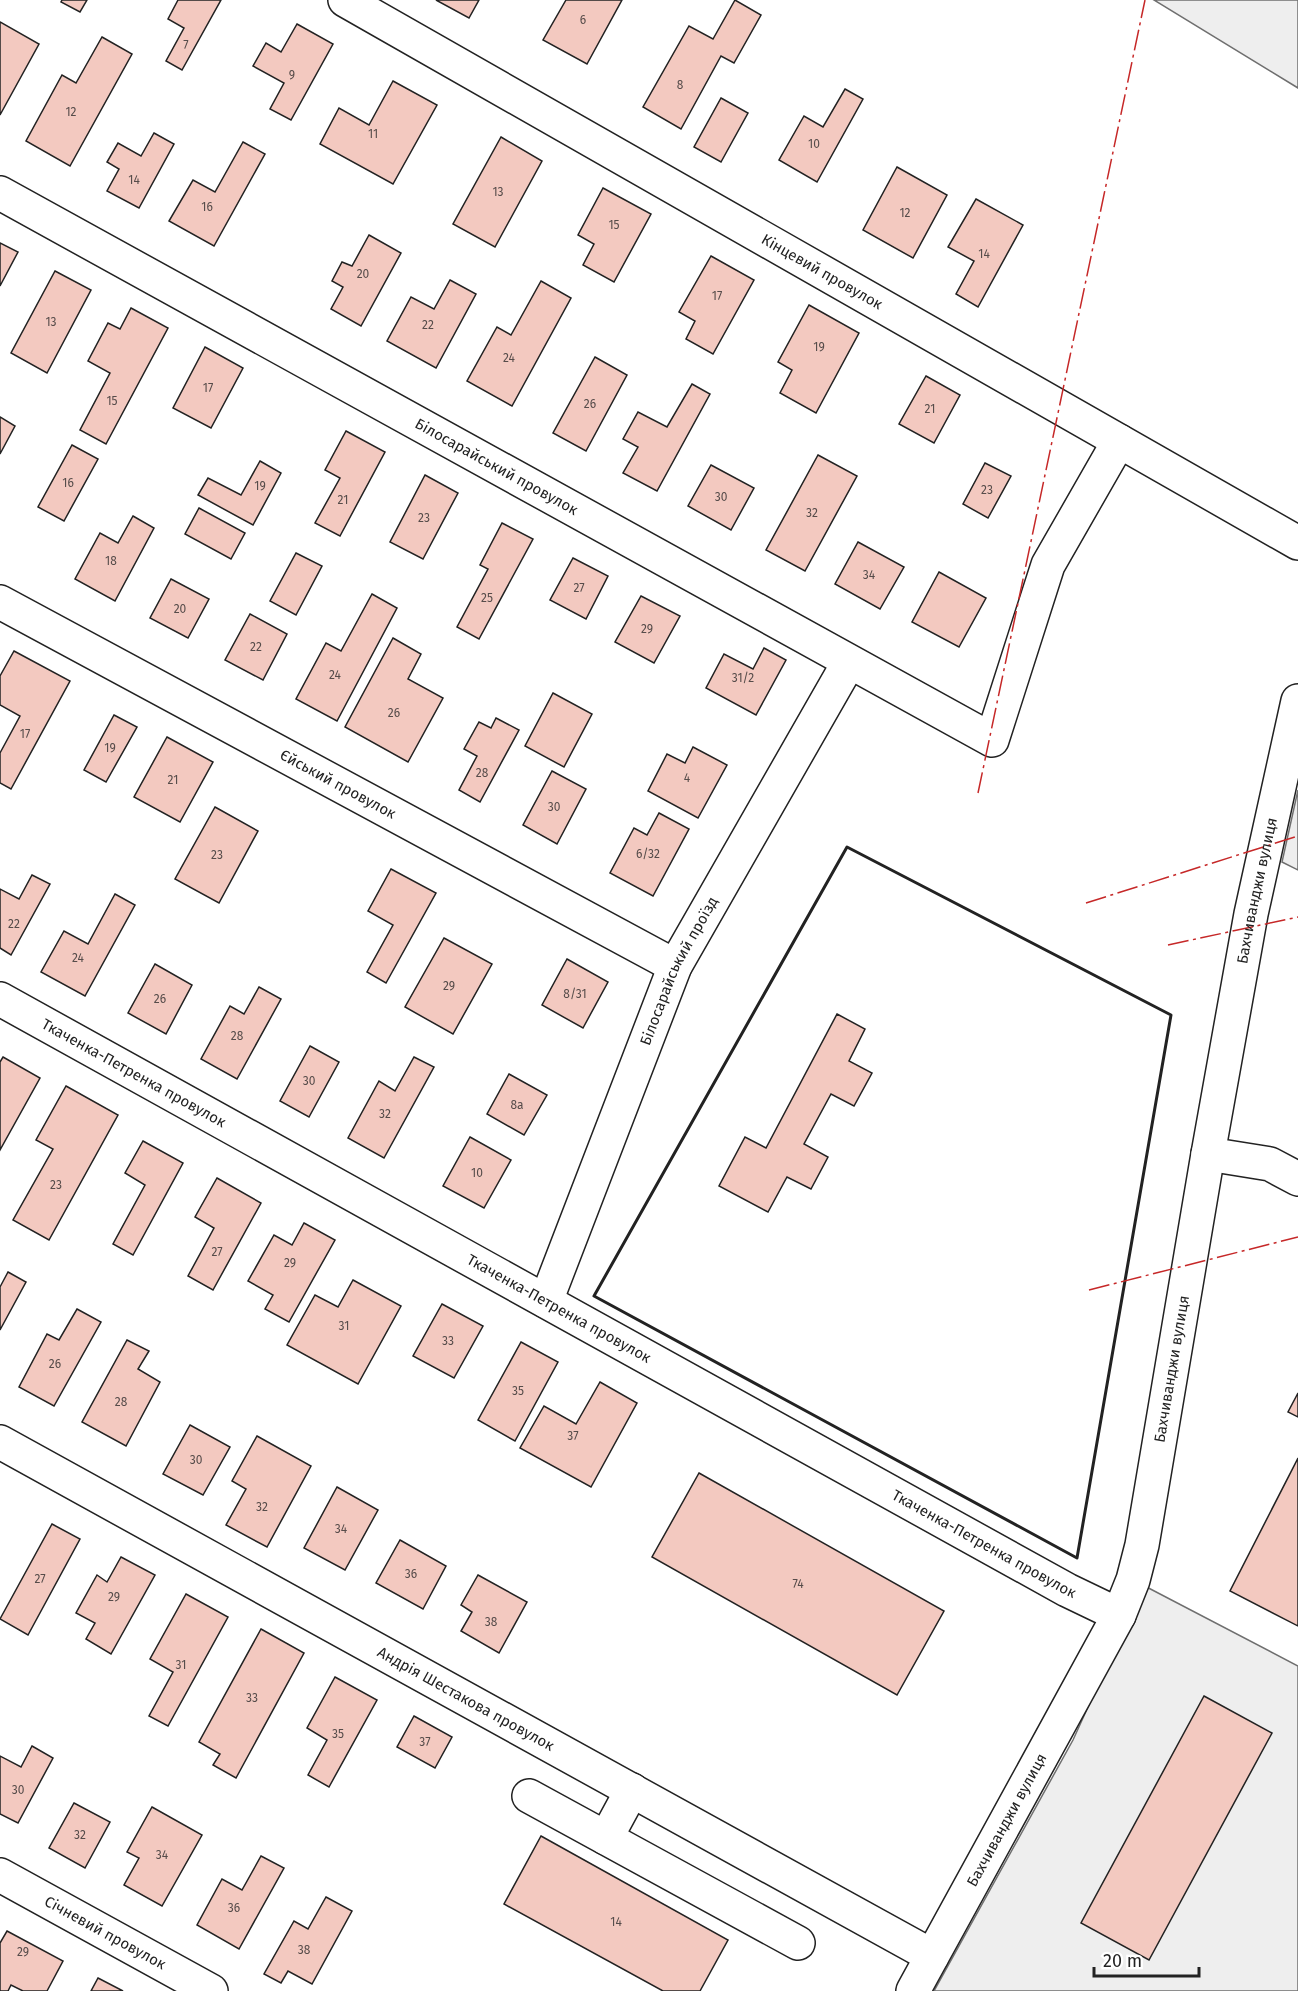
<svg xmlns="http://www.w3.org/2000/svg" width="1298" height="1991" font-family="'Fira Sans',sans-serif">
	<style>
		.green { fill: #eee; stroke: #6f6f6f; stroke-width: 1.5 }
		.building { fill: #f3c9c0; stroke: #222; stroke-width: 1.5 }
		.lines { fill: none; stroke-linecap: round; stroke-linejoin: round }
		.minor-casing { stroke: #222; stroke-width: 36 }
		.minor { stroke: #fff; stroke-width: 33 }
		.wall { stroke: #222; stroke-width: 3 }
		.power { stroke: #c62828; stroke-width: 1.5; stroke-dasharray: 21 4.5 3 4.5; stroke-linecap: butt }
		.labels { text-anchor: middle; stroke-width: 4.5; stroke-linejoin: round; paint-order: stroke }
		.number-label { font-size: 12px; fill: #564c4a }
		.street-label { font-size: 15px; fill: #222; stroke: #fff }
	</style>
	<rect width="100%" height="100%" fill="#fff"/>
	<g class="green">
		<polygon points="1154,0 1298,0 1298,88"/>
		<polygon points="1298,790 1298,870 1282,862"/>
		<polygon points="1137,1582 1298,1666 1298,1991 934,1991 1073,1740 1128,1619"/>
	</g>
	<g class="building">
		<polygon points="62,0 87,0 80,12 61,2"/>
		<polygon points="178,0 221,0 182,70 166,61 184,28 168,19"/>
		<polygon points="436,0 479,0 469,18"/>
		<polygon points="566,0 622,0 587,64 543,40"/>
		<polygon points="735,0 761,15 734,63 721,56 681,129 643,107 689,26 713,39"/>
		<polygon points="0,22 39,44 0,115"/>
		<polygon points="297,24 333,44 291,120 270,109 284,83 253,66 266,43 281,52"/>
		<polygon points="102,37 132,54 70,166 26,141 62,75 76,83"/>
		<polygon points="393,81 437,105 393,184 320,144 339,108 369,125"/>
		<polygon points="845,89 863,99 817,182 779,160 804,116 823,127"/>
		<polygon points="721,98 748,113 721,162 694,147"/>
		<polygon points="154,133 174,144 139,208 107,191 119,169 107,162 118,143 141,156"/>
		<polygon points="501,137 542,161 495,247 453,224"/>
		<polygon points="243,142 265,154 214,246 169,221 193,180 215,192"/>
		<polygon points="897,167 947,195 913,258 863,230"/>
		<polygon points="603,188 651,214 614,282 583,265 594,244 578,235"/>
		<polygon points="976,199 1023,225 978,307 956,294 974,261 948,247"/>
		<polygon points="369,235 401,253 361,326 331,309 343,287 332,281 342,262 352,266"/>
		<polygon points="0,243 18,252 0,286"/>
		<polygon points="711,256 754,280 713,354 686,339 695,321 679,312"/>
		<polygon points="55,271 91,290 47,373 11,353"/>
		<polygon points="450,280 476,294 436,368 387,341 411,297 434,309"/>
		<polygon points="541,281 571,298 512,406 467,381 497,327 511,335"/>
		<polygon points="809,305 859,333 816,413 780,393 792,370 778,362"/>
		<polygon points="131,308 168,328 106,444 80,430 110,373 88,361 108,323 120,329"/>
		<polygon points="205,347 243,368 211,428 173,408"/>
		<polygon points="595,357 627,375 586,451 553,433"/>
		<polygon points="926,376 960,395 934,443 899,424"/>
		<polygon points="692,384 710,394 657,491 623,473 638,447 623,439 638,412 667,427"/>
		<polygon points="0,417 15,426 0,454"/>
		<polygon points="346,431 385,452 340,536 315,523 340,478 325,470"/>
		<polygon points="72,445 98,459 64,521 38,507"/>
		<polygon points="818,455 857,476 805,571 766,550"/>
		<polygon points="260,461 281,473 253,525 198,495 208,478 241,495"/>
		<polygon points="985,463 1011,476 988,518 963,504"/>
		<polygon points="711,465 754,488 731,530 688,506"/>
		<polygon points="425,475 458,493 423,559 390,542"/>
		<polygon points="199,508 245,533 231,559 185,534"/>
		<polygon points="133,516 154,528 115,601 75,579 100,533 118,543"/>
		<polygon points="502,523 533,539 479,639 457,627 488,569 480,565"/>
		<polygon points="858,542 904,567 880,609 835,584"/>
		<polygon points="296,553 322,566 296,615 270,601"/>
		<polygon points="573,558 608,576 586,619 550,600"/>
		<polygon points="939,572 986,598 959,647 912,622"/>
		<polygon points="171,579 209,599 188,638 150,618"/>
		<polygon points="372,594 397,608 337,721 296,699 326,643 341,651"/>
		<polygon points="641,596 680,616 654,663 615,642"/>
		<polygon points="250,614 287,634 263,680 225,660"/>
		<polygon points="393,638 421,654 408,679 443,698 408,762 345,727"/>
		<polygon points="764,648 786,660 756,715 706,688 724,654 753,669"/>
		<polygon points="14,651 70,681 11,789 0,783 0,753 20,716 0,705 0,676"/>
		<polygon points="553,693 592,714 564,767 525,746"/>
		<polygon points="114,715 137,727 106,782 84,770"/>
		<polygon points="496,718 519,730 480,802 459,790 477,756 464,749 479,722 491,728"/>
		<polygon points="167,737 213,762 180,822 134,797"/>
		<polygon points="693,747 727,765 698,818 648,791 667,754 685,763"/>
		<polygon points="552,771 586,789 557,844 523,825"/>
		<polygon points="215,807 258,831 219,903 175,879"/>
		<polygon points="659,813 689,829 653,896 610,873 634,828 647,835"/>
		<polygon points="391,869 436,893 386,983 367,972 393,925 368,911"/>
		<polygon points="32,875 50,884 11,955 0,948 0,889 19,899"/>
		<polygon points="115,894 135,905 85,996 41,972 64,931 88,944"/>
		<polygon points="444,938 492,964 453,1034 405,1007"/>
		<polygon points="567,959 608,982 583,1028 542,1005"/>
		<polygon points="155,964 192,985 166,1034 128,1013"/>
		<polygon points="259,987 281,999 237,1079 201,1059 230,1006 244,1014"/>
		<polygon points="837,1014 865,1029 849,1061 872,1073 854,1106 831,1094 804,1144 828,1157 811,1189 787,1177 768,1212 719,1186 745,1137 766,1148"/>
		<polygon points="310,1046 339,1062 309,1117 280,1101"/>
		<polygon points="3,1057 40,1078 0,1150 0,1062"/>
		<polygon points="414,1057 434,1067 384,1158 348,1138 379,1081 395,1091"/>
		<polygon points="509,1074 547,1095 524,1135 487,1114"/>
		<polygon points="66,1086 118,1115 49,1240 13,1220 53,1149 36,1140"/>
		<polygon points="470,1137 511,1160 484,1208 443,1186"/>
		<polygon points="143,1141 183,1163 133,1255 113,1244 145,1185 125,1173"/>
		<polygon points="217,1178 261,1203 213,1290 188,1276 214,1228 195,1217"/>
		<polygon points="304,1223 335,1240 289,1322 265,1309 273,1295 248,1281 274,1235 292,1245"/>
		<polygon points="8,1272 26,1282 0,1330 0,1287"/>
		<polygon points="353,1280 401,1306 358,1384 287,1345 315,1295 338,1307"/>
		<polygon points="442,1304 483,1326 454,1378 413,1356"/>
		<polygon points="77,1309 101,1322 54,1406 19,1387 47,1334 59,1340"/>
		<polygon points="127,1340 149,1351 138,1369 160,1382 126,1446 82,1422"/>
		<polygon points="521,1342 558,1362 515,1441 478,1420"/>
		<polygon points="600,1382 637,1403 591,1487 520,1448 544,1406 576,1424"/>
		<polygon points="1298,1393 1298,1417 1288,1412"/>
		<polygon points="190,1425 230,1447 203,1495 163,1474"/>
		<polygon points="257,1436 311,1466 267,1547 226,1525 246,1489 232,1481"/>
		<polygon points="1298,1458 1298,1626 1230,1591"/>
		<polygon points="699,1473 944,1611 897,1695 652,1557"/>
		<polygon points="337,1487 378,1510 345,1570 304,1548"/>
		<polygon points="52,1524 80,1539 28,1635 0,1619"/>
		<polygon points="400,1540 446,1566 423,1609 376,1583"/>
		<polygon points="121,1557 155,1575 111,1654 86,1639 95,1623 76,1613 97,1575 107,1582"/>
		<polygon points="478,1575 527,1602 499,1653 461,1631 472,1612 461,1605"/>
		<polygon points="186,1594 228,1617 168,1726 149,1716 173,1672 150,1659"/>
		<polygon points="261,1629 304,1653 236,1778 213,1765 220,1754 199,1742"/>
		<polygon points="335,1677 377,1700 329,1787 308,1775 327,1740 307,1728"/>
		<polygon points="1204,1696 1272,1733 1149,1960 1081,1923"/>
		<polygon points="414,1716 452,1737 435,1768 397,1747"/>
		<polygon points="32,1746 53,1758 18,1823 0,1814 0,1756 21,1767"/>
		<polygon points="74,1803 110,1822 85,1868 49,1848"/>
		<polygon points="152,1807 202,1835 162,1906 124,1885 139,1858 127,1852"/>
		<polygon points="541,1836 728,1940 700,1991 663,1991 504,1904"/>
		<polygon points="261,1856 284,1868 239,1949 197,1925 222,1879 242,1890"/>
		<polygon points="326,1897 352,1911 312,1984 288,1971 281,1983 264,1974 294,1921 308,1929"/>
		<polygon points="7,1931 63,1961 47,1991 23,1991 11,1985 8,1991 0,1991 0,1943"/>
		<polygon points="98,1978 123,1991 91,1991"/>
	</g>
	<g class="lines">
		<g class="minor-casing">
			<g id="minor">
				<path id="s1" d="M 345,0 L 1298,543"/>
				<path id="s2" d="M 0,193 L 992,740 L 1048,565 L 1119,441"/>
				<path id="s3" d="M 0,602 L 675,966"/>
				<path id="s4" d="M 0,999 L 1067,1590 L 1119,1615"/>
				<polyline points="1208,1154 1270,1164 1298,1179"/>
				<path id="s5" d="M 546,1301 L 675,966 L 849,662"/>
				<path id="s6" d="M 0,1442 L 932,1956"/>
				<polyline points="529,1796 798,1943"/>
				<polyline points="606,1838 632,1790"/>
				<path id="s7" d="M 0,1875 L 211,1991"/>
				<path id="s8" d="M 913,1991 L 1119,1615 L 1133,1580 L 1142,1545 L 1208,1154 L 1251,914 L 1298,701"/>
			</g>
		</g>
		<use href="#minor" class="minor"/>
		<polygon class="wall" points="847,847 1171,1015 1077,1558 594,1296"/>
		<g class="power">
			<polyline points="978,793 1145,0"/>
			<polyline points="1086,903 1298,836"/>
			<polyline points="1168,945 1298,917"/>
			<polyline points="1089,1290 1298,1237"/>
		</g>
	</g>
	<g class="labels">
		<g class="number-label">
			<text x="583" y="24">6</text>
			<text x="186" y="49">7</text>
			<text x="292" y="79">9</text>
			<text x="680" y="89">8</text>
			<text x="71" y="116">12</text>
			<text x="373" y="138">11</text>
			<text x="814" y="148">10</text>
			<text x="134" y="184">14</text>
			<text x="498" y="196">13</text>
			<text x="207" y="211">16</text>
			<text x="905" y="217">12</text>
			<text x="614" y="229">15</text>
			<text x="984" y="258">14</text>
			<text x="363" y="278">20</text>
			<text x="717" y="300">17</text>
			<text x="51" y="326">13</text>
			<text x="428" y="329">22</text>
			<text x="819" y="351">19</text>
			<text x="509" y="362">24</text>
			<text x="208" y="392">17</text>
			<text x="112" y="405">15</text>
			<text x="590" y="408">26</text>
			<text x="930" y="413">21</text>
			<text x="68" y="487">16</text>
			<text x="260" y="490">19</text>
			<text x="987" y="494">23</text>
			<text x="721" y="501">30</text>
			<text x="343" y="504">21</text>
			<text x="812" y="517">32</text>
			<text x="424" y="522">23</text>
			<text x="111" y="565">18</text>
			<text x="869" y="579">34</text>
			<text x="579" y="592">27</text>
			<text x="487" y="602">25</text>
			<text x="180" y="613">20</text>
			<text x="647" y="633">29</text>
			<text x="256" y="651">22</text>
			<text x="335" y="679">24</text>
			<text x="743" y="682">31/2</text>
			<text x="394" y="717">26</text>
			<text x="25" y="738">17</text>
			<text x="110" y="752">19</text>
			<text x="482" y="777">28</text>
			<text x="687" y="782">4</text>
			<text x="173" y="784">21</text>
			<text x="554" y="811">30</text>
			<text x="648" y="858">6/32</text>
			<text x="217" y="859">23</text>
			<text x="14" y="928">22</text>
			<text x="78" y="962">24</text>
			<text x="449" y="990">29</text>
			<text x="575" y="998">8/31</text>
			<text x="160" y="1003">26</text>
			<text x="237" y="1040">28</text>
			<text x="309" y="1085">30</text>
			<text x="517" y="1109">8а</text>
			<text x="385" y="1118">32</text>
			<text x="477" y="1177">10</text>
			<text x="56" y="1189">23</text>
			<text x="217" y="1256">27</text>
			<text x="290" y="1267">29</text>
			<text x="344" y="1330">31</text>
			<text x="448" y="1345">33</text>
			<text x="55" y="1368">26</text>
			<text x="518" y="1395">35</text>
			<text x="121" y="1406">28</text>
			<text x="573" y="1440">37</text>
			<text x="196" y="1464">30</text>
			<text x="262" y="1511">32</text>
			<text x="341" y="1533">34</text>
			<text x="411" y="1578">36</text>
			<text x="40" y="1583">27</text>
			<text x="798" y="1588">74</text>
			<text x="114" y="1601">29</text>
			<text x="491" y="1626">38</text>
			<text x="181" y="1669">31</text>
			<text x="252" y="1702">33</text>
			<text x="338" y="1738">35</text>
			<text x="425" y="1746">37</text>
			<text x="18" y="1794">30</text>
			<text x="80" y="1839">32</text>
			<text x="162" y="1859">34</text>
			<text x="234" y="1912">36</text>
			<text x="616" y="1926">14</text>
			<text x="304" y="1954">38</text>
			<text x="23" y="1956">29</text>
		</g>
		<g class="street-label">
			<text dy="5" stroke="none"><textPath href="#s1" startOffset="549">Кінцевий провулок</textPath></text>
			<text dy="5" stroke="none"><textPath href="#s2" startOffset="567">Білосарайський провулок</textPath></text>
			<text dy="5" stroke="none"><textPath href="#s3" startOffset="384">Єйський провулок</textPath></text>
			<text dy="5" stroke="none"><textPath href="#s8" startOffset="1167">Бахчиванджи вулиця</textPath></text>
			<text dy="5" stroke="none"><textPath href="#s5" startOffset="356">Білосарайський проїзд</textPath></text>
			<text dy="5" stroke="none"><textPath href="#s4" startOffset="153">Ткаченка-Петренка провулок</textPath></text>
			<text dy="5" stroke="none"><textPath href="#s4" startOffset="639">Ткаченка-Петренка провулок</textPath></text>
			<text dy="5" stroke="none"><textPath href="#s8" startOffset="681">Бахчиванджи вулиця</textPath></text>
			<text dy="5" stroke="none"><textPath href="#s4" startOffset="1125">Ткаченка-Петренка провулок</textPath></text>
			<text dy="5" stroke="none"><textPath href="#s6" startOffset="532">Андрія Шестакова провулок</textPath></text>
			<text dy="5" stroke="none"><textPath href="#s8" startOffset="195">Бахчиванджи вулиця</textPath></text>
			<text dy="5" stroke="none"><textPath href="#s7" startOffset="120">Січневий провулок</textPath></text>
		</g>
	</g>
	<path d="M1094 1967v9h105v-9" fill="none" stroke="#222222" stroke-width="3"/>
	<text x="1103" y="1967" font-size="18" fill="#222222" stroke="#ffffff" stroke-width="4.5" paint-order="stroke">20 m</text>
</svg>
